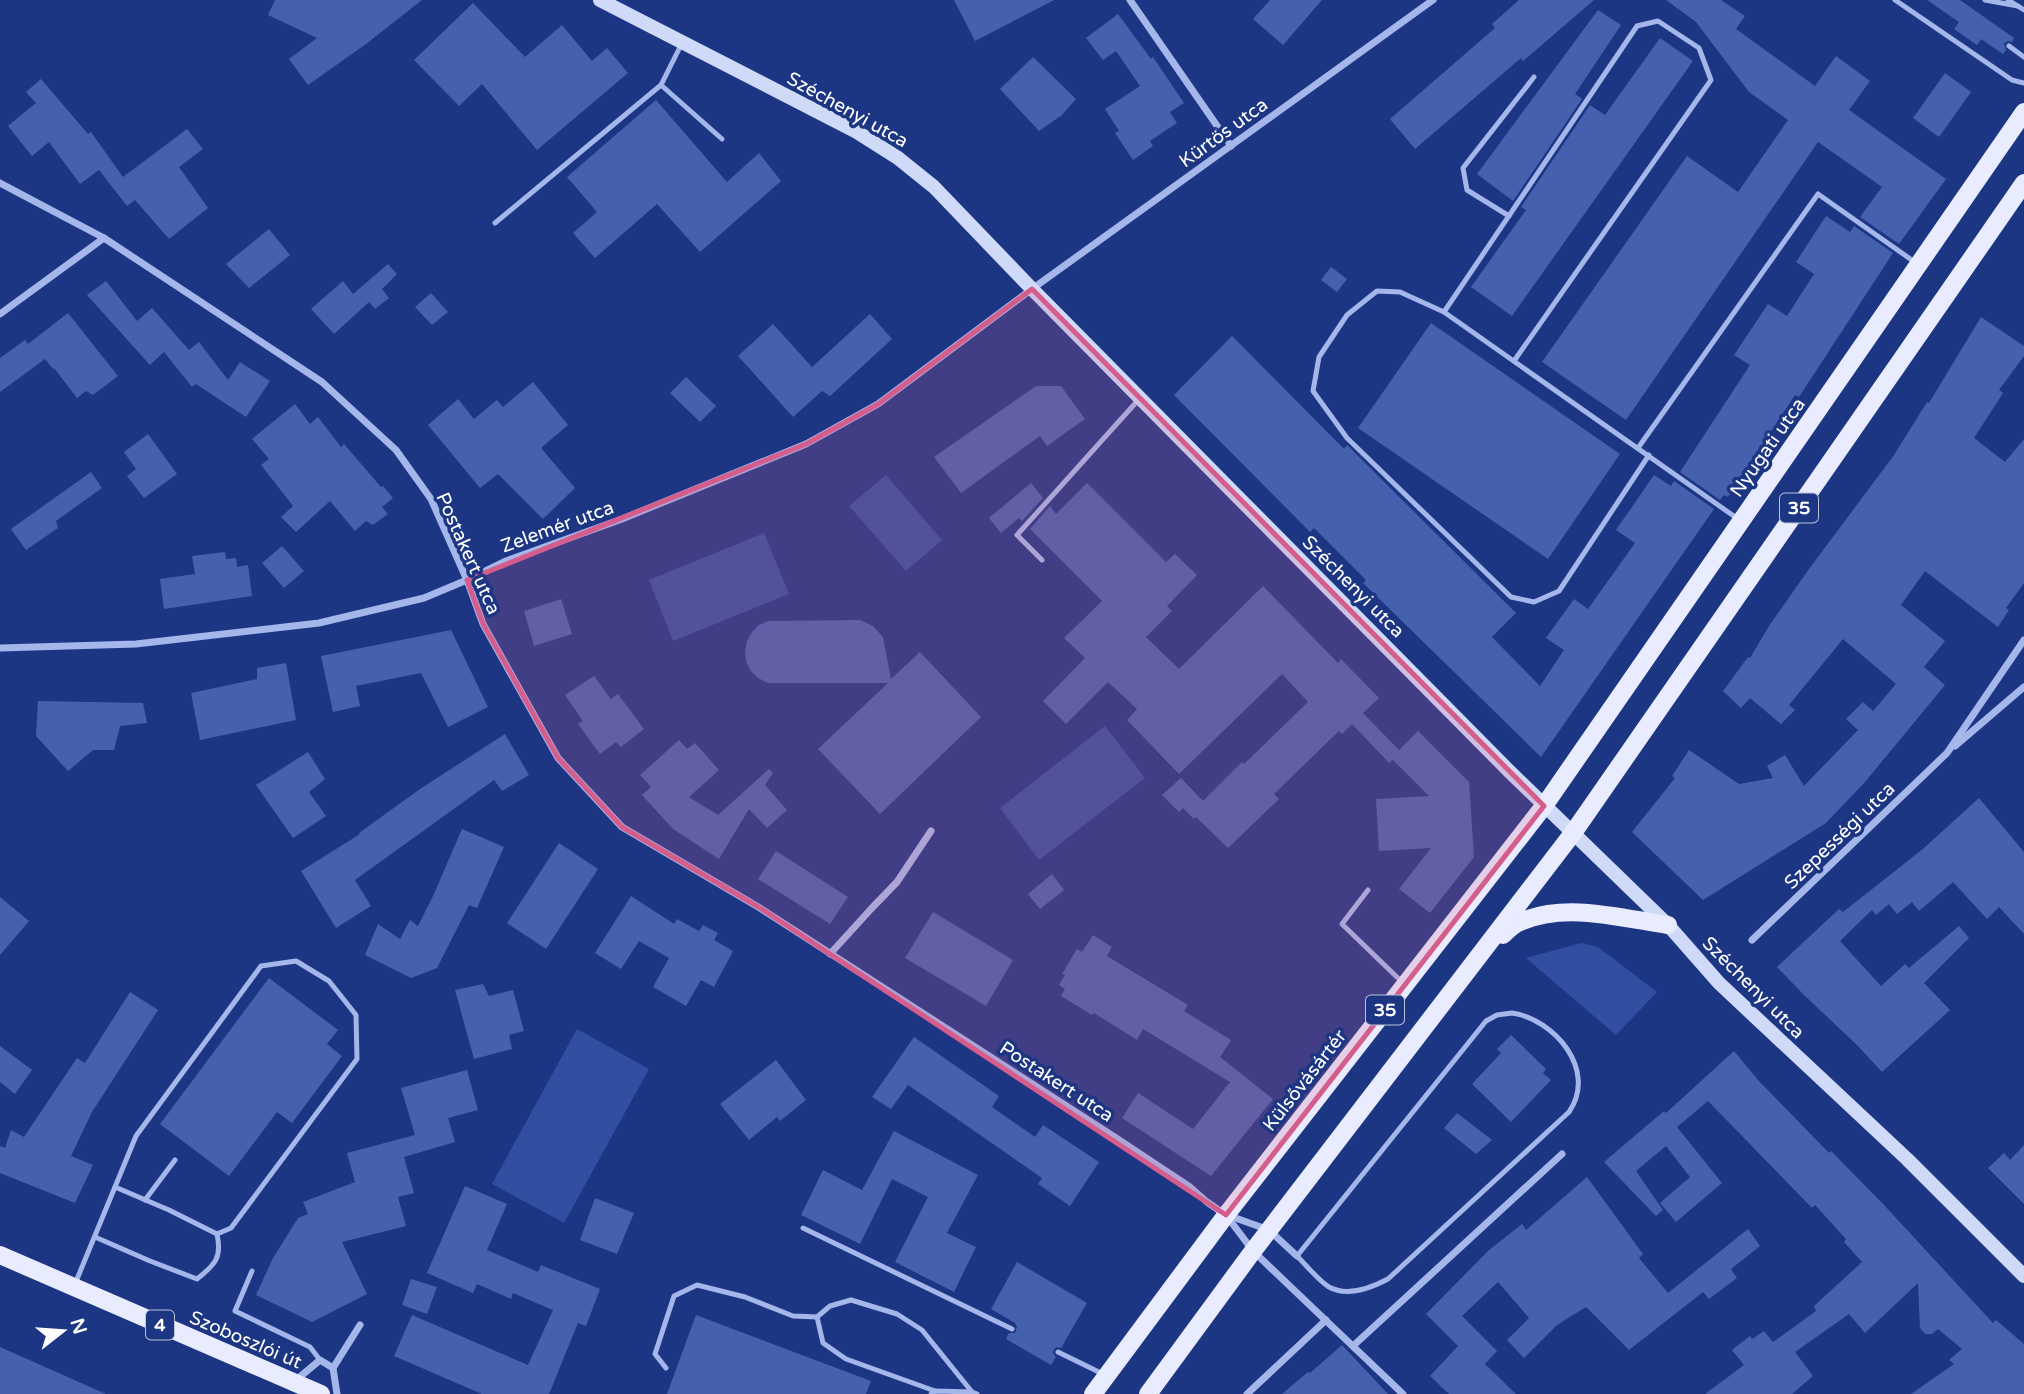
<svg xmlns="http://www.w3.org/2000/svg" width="2024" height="1394" font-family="'Varela Round',sans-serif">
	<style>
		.green { fill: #314ea1 }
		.building { fill: #4560ad }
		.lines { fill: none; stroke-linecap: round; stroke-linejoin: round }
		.lane { stroke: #a4b6ea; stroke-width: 5 }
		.street { stroke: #a4b6ea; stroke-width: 7 }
		.secondary { stroke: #cfd9f8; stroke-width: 14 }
		.primary { stroke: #e8ecfe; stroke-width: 18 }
		.marked { fill: #d45d8c; fill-opacity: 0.2; stroke: #d45d8c; stroke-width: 5; stroke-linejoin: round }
		.labels { text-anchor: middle; stroke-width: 7; stroke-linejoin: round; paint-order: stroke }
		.shield { fill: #1d3684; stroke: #bbc3da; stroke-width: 2 }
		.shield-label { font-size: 18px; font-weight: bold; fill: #fff }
		.street-label { font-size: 19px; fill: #fff; stroke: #1d3684 }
	</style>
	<rect width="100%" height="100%" fill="#1d3684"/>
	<g class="green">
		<polygon points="886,475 942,540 906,571 849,506"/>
		<polygon points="764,533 789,594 673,641 649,580"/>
		<polygon points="1105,726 1145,778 1039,860 1000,808"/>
		<polygon points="1581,943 1598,947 1657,992 1616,1035 1526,958"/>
		<polygon points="577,1029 649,1069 564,1223 492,1184"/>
	</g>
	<g class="building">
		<polygon points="275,0 422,0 366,44 308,85 289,59 317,38 268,15"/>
		<polygon points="954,0 1054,0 975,41"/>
		<polygon points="1270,0 1322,0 1283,45 1253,19"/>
		<polygon points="1519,0 1594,0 1523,61 1521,58 1415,149 1390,119 1495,28 1492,24"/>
		<polygon points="1666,0 1721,0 1745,16 1736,29 1815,86 1836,56 1870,81 1849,110 1946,179 1899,244 1860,217 1882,187 1818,142 1626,420 1542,362 1687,156 1738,192 1788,120 1749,92 1696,22"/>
		<polygon points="1927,0 1960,0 2014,38 2012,42 2008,41 2004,43 2006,50 2003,54 1981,39 1977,45 1954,29 1959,22"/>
		<polygon points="473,3 525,57 562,25 592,61 607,48 628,73 537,150 482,84 459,106 414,60"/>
		<polygon points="1598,10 1621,25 1575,94 1582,99 1513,201 1477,174"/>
		<polygon points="1118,14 1151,59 1153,57 1184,103 1170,112 1177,123 1150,141 1153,146 1133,160 1115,133 1119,131 1105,109 1140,86 1116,51 1103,60 1086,38"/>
		<polygon points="1660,38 1693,61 1512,316 1471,287 1526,210 1521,207 1590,105 1605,115"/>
		<polygon points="1033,57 1076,99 1062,115 1039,131 1000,89"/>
		<polygon points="1945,73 1971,92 1939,137 1913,118"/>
		<polygon points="41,79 88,134 91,132 123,177 187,129 203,149 179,167 208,208 169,239 135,200 127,206 99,170 80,184 49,142 32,156 8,126 36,103 26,92"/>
		<polygon points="656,100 727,182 759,153 781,181 700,252 657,204 595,258 573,233 597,212 567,177"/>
		<polygon points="1826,216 1850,232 1854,226 1893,253 1799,397 1795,395 1728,497 1724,495 1720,500 1680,472 1750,365 1734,355 1768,304 1787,316 1814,274 1796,262"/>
		<polygon points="269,229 290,255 249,288 226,264"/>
		<polygon points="388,264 397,274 382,289 389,298 375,309 369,302 334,334 311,309 343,281 353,294"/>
		<polygon points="1331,267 1347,279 1337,292 1321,280"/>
		<polygon points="106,281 137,321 152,308 189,350 199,342 228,380 240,362 270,381 246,417 196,384 192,387 164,352 150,365 87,295"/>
		<polygon points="431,293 448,312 432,325 415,307"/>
		<polygon points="68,313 118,376 93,395 86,391 77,398 54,368 53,369 45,359 0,392 0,358 25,340 28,344"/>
		<polygon points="870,314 892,339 830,396 822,391 793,417 738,356 773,324 812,367"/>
		<polygon points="1981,317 2024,346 2024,356 1999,390 2003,393 1974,438 2005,462 2024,439 2024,583 2006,608 2009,610 1998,627 1925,571 1901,605 1945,641 1924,667 1945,685 1865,782 1826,823 1703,900 1632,832 1675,778 1672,776 1689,750 1739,784 1773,778 1767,766 1785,755 1804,786 1858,730 1846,719 1863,702 1873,711 1896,684 1843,639 1789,705 1795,710 1781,724 1750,698 1741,708 1723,691 1748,657 1750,658 1769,626 1809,569 1894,455 1927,402 1929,403"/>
		<polygon points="1431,323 1620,454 1548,559 1358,428"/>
		<polygon points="1232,336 1344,449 1347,445 1516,613 1492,637 1540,686 1564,650 1546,638 1574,599 1588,609 1635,543 1616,530 1654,475 1671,486 1674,481 1714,509 1541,757 1363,583 1366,580 1314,528 1310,532 1174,395"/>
		<polygon points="686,377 716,406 700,422 670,393"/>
		<polygon points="533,382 568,425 541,448 575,488 543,519 498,474 480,488 428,425 458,399 474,419 497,400 503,407"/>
		<polygon points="1036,386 1061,386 1085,419 1047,446 1040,436 961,493 934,457"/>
		<polygon points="295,404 310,424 318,417 341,447 344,444 381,487 383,486 393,498 382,507 388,514 373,525 366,521 355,531 330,501 296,532 281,517 293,506 261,465 269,459 252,439"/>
		<polygon points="148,434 177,474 144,498 127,476 136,469 124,452"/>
		<polygon points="91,472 102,488 56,521 58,528 26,550 11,529"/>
		<polygon points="1031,483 1043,498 1022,521 1019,518 1001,533 989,518"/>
		<polygon points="1087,483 1166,562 1175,554 1197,575 1167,606 1172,611 1146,637 1179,669 1263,586 1338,663 1341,659 1379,698 1363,713 1399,750 1418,731 1469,782 1474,857 1430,913 1399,889 1431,848 1379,851 1376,799 1429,796 1393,760 1389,763 1352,724 1342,734 1339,731 1274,794 1279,799 1228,848 1196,817 1194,819 1183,808 1179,812 1162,795 1181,778 1203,801 1242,762 1244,764 1308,702 1282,674 1179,774 1127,720 1137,709 1108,682 1066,724 1043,701 1085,658 1064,638 1102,601 1030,529 1050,506 1056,514"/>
		<polygon points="282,546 304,571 284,588 262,563"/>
		<polygon points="225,552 226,559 236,558 237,567 248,565 252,596 164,609 160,579 195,574 192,556"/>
		<polygon points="561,599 572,634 534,646 524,611"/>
		<polygon points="860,620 873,626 883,637 891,679 920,652 981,717 880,814 818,749 888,683 768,683 758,678 751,671 746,661 745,651 747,641 752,632 759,625 769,621"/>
		<polygon points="451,630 488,707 448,727 421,673 356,686 360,706 333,712 321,656"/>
		<polygon points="286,663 296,720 200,740 191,693 257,679 257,668"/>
		<polygon points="594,676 611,699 618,694 644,729 621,747 616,742 600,754 578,724 583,721 565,695"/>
		<polygon points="38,701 143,703 147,723 120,726 114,750 93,750 68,771 36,736"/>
		<polygon points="505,734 529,775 502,791 494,780 355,880 371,906 336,928 301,871 360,834 359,833 420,789"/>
		<polygon points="679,740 687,749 695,743 719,770 689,797 718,815 769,769 773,773 765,785 787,810 767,828 749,809 719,859 673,829 642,795 651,787 640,775"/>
		<polygon points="308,752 325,779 309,792 326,816 293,838 256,785"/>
		<polygon points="1979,798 2024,852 2024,934 1999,907 1987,919 1953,882 1919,911 1912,902 1897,914 1889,904 1876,915 1872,910 1840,941 1881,986 1905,964 1909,968 1959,926 1969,938 1924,983 1950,1010 1882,1072 1858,1046 1804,995 1777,967 1839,909 1843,912 1890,875 1924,848"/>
		<polygon points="462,829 504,847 477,908 469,905 437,968 411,978 365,955 378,924 400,939 410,920 418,926 433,896"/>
		<polygon points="559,843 598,869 546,949 507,923"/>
		<polygon points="776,851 848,897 830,924 758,879"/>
		<polygon points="1052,874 1064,890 1040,909 1028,894"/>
		<polygon points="631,896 674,924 677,919 699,931 703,925 718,933 714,940 733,951 714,987 701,980 686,1006 653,987 669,958 639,941 621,969 595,953"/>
		<polygon points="0,897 29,921 0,955"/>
		<polygon points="933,912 1013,960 986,1006 905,958"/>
		<polygon points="1093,935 1112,947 1107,956 1188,1005 1184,1011 1231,1040 1220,1057 1273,1099 1211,1176 1122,1118 1138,1093 1193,1129 1230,1082 1143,1029 1137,1040 1094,1013 1092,1015 1061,996 1065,989 1059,985 1065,975 1062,974 1077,949 1082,952"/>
		<polygon points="269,978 338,1030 327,1044 342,1056 292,1123 277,1112 229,1176 160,1124"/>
		<polygon points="483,984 489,996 513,990 524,1031 509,1035 512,1049 474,1059 455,990"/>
		<polygon points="130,992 158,1010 92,1112 71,1156 93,1165 75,1203 0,1173 0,1146 5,1148 11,1130 24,1137 77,1058 85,1063"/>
		<polygon points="1511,1035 1546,1069 1543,1073 1551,1080 1511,1122 1472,1084 1501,1053 1497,1049"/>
		<polygon points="914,1037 999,1096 992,1107 1035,1137 1043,1125 1099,1162 1070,1206 1038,1184 1042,1178 908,1085 891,1109 872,1097"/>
		<polygon points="0,1046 32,1070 15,1094 0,1082"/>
		<polygon points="1734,1051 1758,1080 1829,1153 1831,1151 1884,1205 1993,1323 1996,1320 2024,1344 2024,1394 1911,1394 1954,1364 1949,1360 1962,1349 1938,1329 1932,1334 1925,1334 1920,1328 1918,1283 1865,1333 1849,1314 1795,1352 1813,1376 1792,1394 1705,1394 1744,1365 1732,1350 1750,1336 1752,1339 1764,1331 1773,1342 1816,1311 1814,1306 1862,1262 1844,1242 1846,1239 1815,1205 1812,1208 1708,1101 1677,1127 1722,1183 1676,1222 1660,1203 1690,1177 1666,1146 1636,1171 1663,1210 1656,1216 1604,1162 1664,1111 1666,1113"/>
		<polygon points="776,1060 806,1100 780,1121 777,1117 749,1140 720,1104"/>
		<polygon points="467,1070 478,1110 448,1118 455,1142 404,1157 414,1193 398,1197 406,1226 342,1242 367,1294 312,1322 256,1295 273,1258 298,1218 308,1214 303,1202 355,1182 347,1153 415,1135 401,1088"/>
		<polygon points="1457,1113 1492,1140 1476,1154 1444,1128"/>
		<polygon points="894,1131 978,1175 947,1233 976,1247 954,1292 895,1262 928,1197 892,1179 860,1244 801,1215 823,1170 862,1190"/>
		<polygon points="2024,1145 2024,1204 1988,1168 2004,1153 2010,1160"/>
		<polygon points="1587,1177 1643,1254 1639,1258 1668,1293 1748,1229 1760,1246 1731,1269 1737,1278 1709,1299 1703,1292 1629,1350 1586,1307 1557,1325 1524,1358 1507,1340 1529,1318 1498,1282 1462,1316 1497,1351 1485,1364 1516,1394 1449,1394 1430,1376 1458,1346 1426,1314 1488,1251 1522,1224 1526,1230"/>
		<polygon points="465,1186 507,1204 487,1250 538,1272 541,1265 600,1289 586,1326 578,1323 549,1394 482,1394 394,1356 412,1315 528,1365 553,1310 513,1293 511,1299 477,1284 473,1293 427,1273"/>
		<polygon points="595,1198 634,1213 617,1254 580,1240"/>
		<polygon points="1017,1262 1087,1303 1061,1348 1057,1347 1054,1349 1053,1353 1056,1357 1051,1365 1006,1339 1009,1333 1015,1333 1017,1327 1015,1323 991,1309"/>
		<polygon points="411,1279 437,1287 427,1314 402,1305"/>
		<polygon points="696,1315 871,1381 866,1394 667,1394"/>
		<polygon points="1342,1345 1388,1394 1282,1394 1308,1372 1310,1373"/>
		<polygon points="0,1347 106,1394 0,1394"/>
	</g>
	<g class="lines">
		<g class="lane">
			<polyline points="1895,0 2012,80 2024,83"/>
			<polyline points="1985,0 2018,6"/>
			<polyline points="2008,0 2024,10"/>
			<polyline points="2009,46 2024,57"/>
			<polyline points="661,85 722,139"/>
			<polyline points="1509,216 1467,190 1463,168 1534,77"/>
			<polyline points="495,223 661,85 681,45"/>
			<polyline points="1444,312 1637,26 1658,21 1699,48 1711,80 1514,361"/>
			<polyline points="1638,448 1818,194 1916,263"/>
			<polyline points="1649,455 1559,591 1534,602 1511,597 1347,438 1313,391 1319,357 1347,315 1377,291 1400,292 1444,312 1738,519"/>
			<polyline points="1042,560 1017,535 1140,398"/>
			<polyline points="1368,890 1342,924 1402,982"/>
			<path d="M 1512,1013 C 1554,1019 1598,1070 1569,1112 L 1388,1279 C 1371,1288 1347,1297 1329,1287 C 1319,1281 1306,1265 1297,1256 L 1486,1021 L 1497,1015 Z"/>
			<polyline points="145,1200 175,1160"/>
			<polyline points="803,1228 1012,1329"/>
			<path d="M 95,1237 L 150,1261 L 197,1279 C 216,1264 222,1257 217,1234 L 169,1210 L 115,1187"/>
			<polyline points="252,1271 235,1311 310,1347 320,1360"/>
			<polyline points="75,1284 136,1136 261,966 296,961 329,981 356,1015 357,1059 231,1228 217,1234"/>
			<polyline points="1058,1352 1103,1374"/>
			<polyline points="666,1368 655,1354 674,1296 697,1285 745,1297 793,1316 817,1317"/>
			<polyline points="935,1391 846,1359 823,1343 817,1317 830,1306 851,1300 897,1314 922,1330 972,1392"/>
			<polyline points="931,1394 935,1391 972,1392 977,1394"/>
		</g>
		<g class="street">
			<polyline points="1130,0 1231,146"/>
			<polyline points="0,183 104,238 322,382 396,450 431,499 467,580 483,624 558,758 622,827 760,908 1116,1138 1190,1187 1207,1202 1226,1215 1253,1251 1403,1394"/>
			<polyline points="0,314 104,238"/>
			<polyline points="0,648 136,644 319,623 424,598 467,580 506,561 622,519 806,444 878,404 1032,289 1433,0"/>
			<polyline points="1955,746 2024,687"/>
			<polyline points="1752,940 1947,753 2024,640"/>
			<polyline points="830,954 871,909 897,882 931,831"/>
			<polyline points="1227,1215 1269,1230 1297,1256"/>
			<polyline points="1353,1346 1562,1154"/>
			<polyline points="295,1381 320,1360 333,1368"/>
			<polyline points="337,1394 333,1368 360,1325"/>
			<polyline points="1247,1394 1326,1320"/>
		</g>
		<polyline class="secondary" points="600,0 857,132 898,158 934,187 1032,289 1510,772 1668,925 1719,983 1907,1159 2024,1276"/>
		<g class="primary">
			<path d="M 1503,935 C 1508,930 1514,924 1520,922 C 1566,902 1620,918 1668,925"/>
			<polyline points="0,1255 321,1394"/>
			<polyline points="1093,1394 1226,1215 1544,806 2024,112"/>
			<polyline points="1148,1394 1253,1251 1573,833 2024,183"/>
		</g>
	</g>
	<path class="marked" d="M 1032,289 L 1544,806 L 1226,1215 L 760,908 L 622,827 L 558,758 L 483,624 L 467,580 L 806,444 L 878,404 Z"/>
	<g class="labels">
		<g class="shield">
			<rect x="1780" y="493.5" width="38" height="29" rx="5"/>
			<rect x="1366" y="995.5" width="38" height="29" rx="5"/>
			<rect x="146" y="1310.5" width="28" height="29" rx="5"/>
		</g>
		<g class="shield-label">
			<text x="1799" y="514">35</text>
			<text x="1385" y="1016">35</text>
			<text x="160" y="1331">4</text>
		</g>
		<g class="street-label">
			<text transform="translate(848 109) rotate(29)" y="7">Széchenyi utca</text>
			<text transform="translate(1223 132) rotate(-36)" y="7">Kürtös utca</text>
			<text transform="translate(1767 447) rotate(-55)" y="7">Nyugati utca</text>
			<text transform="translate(557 526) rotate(-20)" y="7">Zelemér utca</text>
			<text transform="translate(469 553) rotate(66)" y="7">Postakert utca</text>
			<text transform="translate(1354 586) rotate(45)" y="7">Széchenyi utca</text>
			<text transform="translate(1839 835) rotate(-44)" y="7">Szepességi utca</text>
			<text transform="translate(1754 987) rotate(45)" y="7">Széchenyi utca</text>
			<text transform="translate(1304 1080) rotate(-52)" y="7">Külsővásártér</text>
			<text transform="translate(1057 1081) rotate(33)" y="7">Postakert utca</text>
			<text transform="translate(246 1339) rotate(23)" y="7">Szoboszlói út</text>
		</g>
	</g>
	<g transform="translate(63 1331) rotate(73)" stroke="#1d3684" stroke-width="5" paint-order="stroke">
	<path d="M0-5L12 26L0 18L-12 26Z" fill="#ffffff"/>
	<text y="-10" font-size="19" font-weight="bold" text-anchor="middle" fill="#ffffff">N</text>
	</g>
</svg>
